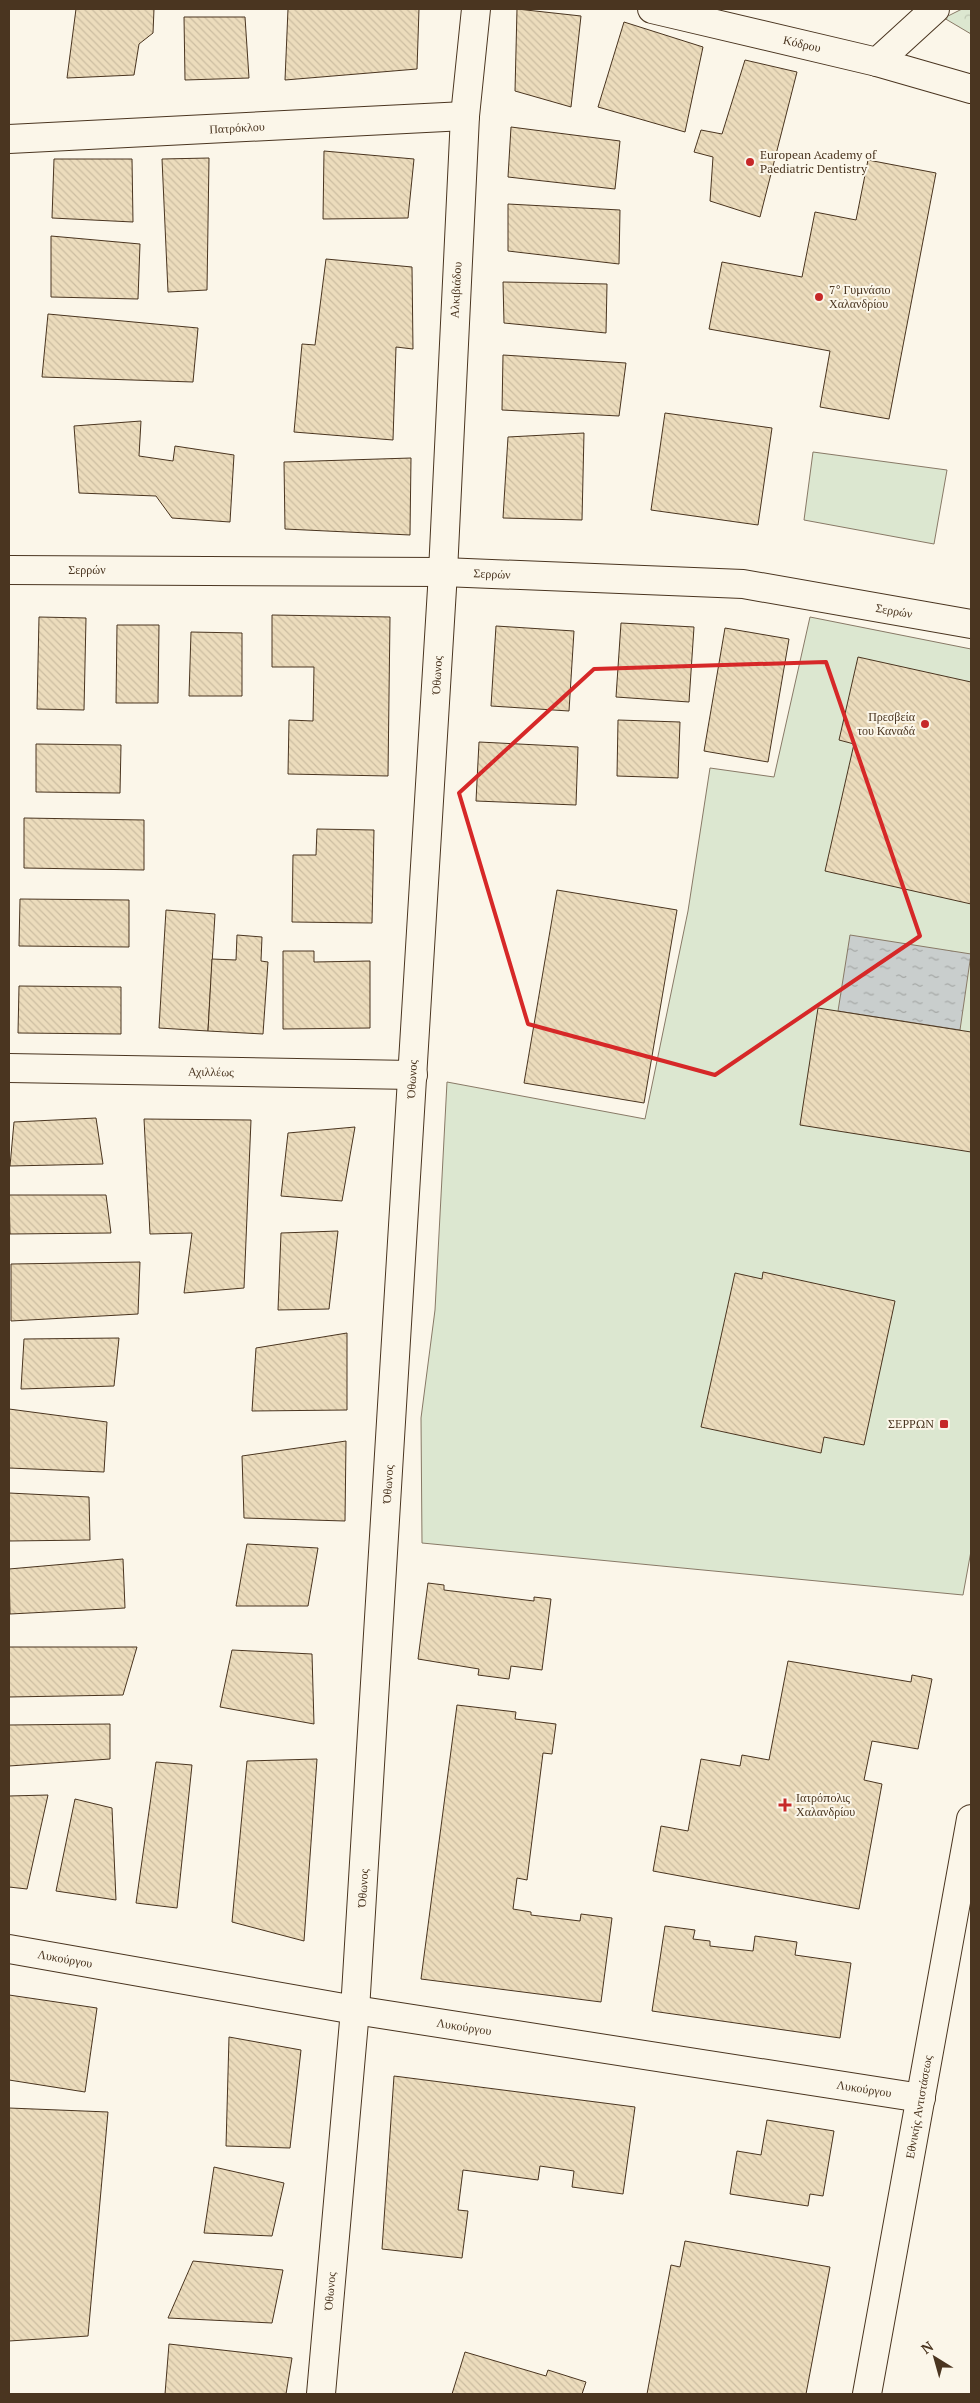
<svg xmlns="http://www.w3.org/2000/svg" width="980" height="2403" font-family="'PT Serif',serif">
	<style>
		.park { fill: url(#park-crowns); stroke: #887966 }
		.garden { fill: #dce7d0; stroke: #887966 }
		.water { fill: url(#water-ripples); stroke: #887966 }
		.building { fill: url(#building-back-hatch); stroke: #4a3520 }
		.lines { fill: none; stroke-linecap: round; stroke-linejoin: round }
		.street-casing { stroke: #4a3520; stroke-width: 30 }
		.secondary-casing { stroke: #4a3520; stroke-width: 30 }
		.street { stroke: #fbf6e9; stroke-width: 28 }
		.secondary { stroke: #fbf6e9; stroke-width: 28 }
		.marked { fill: none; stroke: #d62828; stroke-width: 4; stroke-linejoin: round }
		.poi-dot { fill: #c62828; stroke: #fbf6e9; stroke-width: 2 }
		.labels { text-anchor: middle; stroke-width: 4; stroke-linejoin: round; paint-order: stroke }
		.street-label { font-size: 12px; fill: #4a3520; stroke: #fbf6e9 }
		.poi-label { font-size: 12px; fill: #4a3520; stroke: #fbf6e9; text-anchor: start }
	</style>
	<defs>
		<pattern id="park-crowns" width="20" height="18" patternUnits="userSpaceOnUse" patternTransform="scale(1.25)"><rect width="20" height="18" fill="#dce7d0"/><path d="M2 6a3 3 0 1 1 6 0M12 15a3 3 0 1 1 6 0" fill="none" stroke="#bec7b2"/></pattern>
		<pattern id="water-ripples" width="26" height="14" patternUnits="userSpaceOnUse" patternTransform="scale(1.25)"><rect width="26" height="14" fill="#c9cecd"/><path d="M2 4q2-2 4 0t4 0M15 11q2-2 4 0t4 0" fill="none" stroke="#a5a8a6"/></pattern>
		<pattern id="building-back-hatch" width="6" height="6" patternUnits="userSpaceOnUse" patternTransform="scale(1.25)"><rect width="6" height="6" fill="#ecdcbc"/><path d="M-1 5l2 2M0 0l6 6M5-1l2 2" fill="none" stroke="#ccbda1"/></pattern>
	</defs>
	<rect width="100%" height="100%" fill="#fbf6e9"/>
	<polygon class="park" points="962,9 971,9 971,34 944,18"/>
	<g class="garden">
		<polygon points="813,452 947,470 934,544 804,520"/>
		<polygon points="810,617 971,649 971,1551 963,1595 422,1543 421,1418 435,1310 447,1082 645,1119 688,911 710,768 774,777"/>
	</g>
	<polygon class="water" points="850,935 971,954 960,1030 838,1011"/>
	<g class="building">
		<polygon points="76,9 154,9 153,33 139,44 134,75 67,78"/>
		<polygon points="288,9 419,9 417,69 285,80"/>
		<polygon points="517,9 581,16 571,107 515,91"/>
		<polygon points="184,17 245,17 249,78 185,80"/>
		<polygon points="624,22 703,47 685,132 598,107"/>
		<polygon points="745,60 797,72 760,217 710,201 713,157 694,152 701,130 722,134"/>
		<polygon points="511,127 620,141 615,189 508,177"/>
		<polygon points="324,151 414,159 408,218 323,219"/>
		<polygon points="209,158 207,290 168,292 162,159"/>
		<polygon points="54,159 132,159 133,222 52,218"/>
		<polygon points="868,160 936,173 889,419 820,407 830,351 709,329 722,262 802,277 815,212 856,220"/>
		<polygon points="508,204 620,210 619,264 508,251"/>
		<polygon points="51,236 140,244 138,299 51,297"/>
		<polygon points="326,259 412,267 413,349 396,347 393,440 294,432 302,344 315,345"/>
		<polygon points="503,282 607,284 606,333 504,323"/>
		<polygon points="48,314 198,328 193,382 42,377"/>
		<polygon points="503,355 626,363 619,416 502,410"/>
		<polygon points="665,413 772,428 758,525 651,510"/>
		<polygon points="141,421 139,456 173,461 175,446 234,455 230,522 172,518 156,496 79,493 74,426"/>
		<polygon points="584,433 582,520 503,518 508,437"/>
		<polygon points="411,458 410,535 285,529 284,462"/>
		<polygon points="272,615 390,617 388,776 288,774 289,720 313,721 314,667 272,667"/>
		<polygon points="39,617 86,618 84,710 37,709"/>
		<polygon points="621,623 694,627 689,702 616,697"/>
		<polygon points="117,625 159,625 158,703 116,703"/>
		<polygon points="496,626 574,631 569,711 491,706"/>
		<polygon points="725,628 789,639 768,762 704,751"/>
		<polygon points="191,632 242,633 242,696 189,696"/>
		<polygon points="858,657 971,682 971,904 825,871 854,744 839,740"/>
		<polygon points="618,720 680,722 678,778 617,776"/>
		<polygon points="479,742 578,747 576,805 476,801"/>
		<polygon points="36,744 121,745 120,793 36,792"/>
		<polygon points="24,818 144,820 144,870 24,868"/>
		<polygon points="317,829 374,830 372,923 292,922 293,855 316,855"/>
		<polygon points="557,890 677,910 644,1103 524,1083"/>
		<polygon points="20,899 129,900 129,947 19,946"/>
		<polygon points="166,910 215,914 208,1031 159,1028"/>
		<polygon points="237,935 262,937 261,961 268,962 263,1034 208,1031 212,959 236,960"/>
		<polygon points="283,951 314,951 314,962 370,961 370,1028 283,1029"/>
		<polygon points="19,986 121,987 121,1034 18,1033"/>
		<polygon points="818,1008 971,1032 971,1152 800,1125"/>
		<polygon points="96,1118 103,1164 10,1166 14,1122"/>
		<polygon points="144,1119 251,1120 244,1288 184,1293 192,1233 150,1234"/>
		<polygon points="355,1127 342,1201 281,1196 288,1133"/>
		<polygon points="9,1195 106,1195 111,1233 10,1234"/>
		<polygon points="338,1231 329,1309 278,1310 281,1233"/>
		<polygon points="140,1262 138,1314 11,1321 11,1264"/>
		<polygon points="763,1272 895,1301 864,1445 824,1437 821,1453 701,1427 735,1273 762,1279"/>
		<polygon points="347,1333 347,1410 252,1411 256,1348"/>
		<polygon points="119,1338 114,1386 21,1389 24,1339"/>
		<polygon points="9,1409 107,1422 104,1472 9,1468"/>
		<polygon points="346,1441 345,1521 244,1518 242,1456"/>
		<polygon points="9,1493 89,1497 90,1540 9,1541"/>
		<polygon points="247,1544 318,1548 308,1606 236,1606"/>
		<polygon points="123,1559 125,1608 10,1614 9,1569"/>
		<polygon points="428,1583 444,1585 444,1590 534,1601 534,1597 551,1599 542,1670 511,1666 509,1679 478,1675 479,1669 418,1659"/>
		<polygon points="9,1647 137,1647 123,1695 9,1697"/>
		<polygon points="232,1650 312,1654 314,1724 220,1707"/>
		<polygon points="788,1661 911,1682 912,1675 932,1679 918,1749 872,1741 864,1780 882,1784 859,1909 653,1871 661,1826 688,1831 701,1759 740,1766 742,1755 769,1760"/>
		<polygon points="457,1705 516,1712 515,1719 556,1724 552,1754 543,1753 527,1880 517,1878 513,1909 531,1912 531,1915 580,1921 581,1914 612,1918 601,2002 421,1979"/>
		<polygon points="110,1724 110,1759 9,1766 9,1725"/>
		<polygon points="317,1759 304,1941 232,1922 247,1761"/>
		<polygon points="156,1762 192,1765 177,1908 136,1903"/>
		<polygon points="48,1795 27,1889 9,1887 9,1796"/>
		<polygon points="75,1799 112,1808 116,1900 56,1891"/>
		<polygon points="665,1926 695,1930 693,1939 710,1941 710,1946 753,1951 755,1936 797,1942 795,1955 851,1963 840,2038 652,2011"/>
		<polygon points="9,1995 97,2008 85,2092 9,2080"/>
		<polygon points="229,2037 301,2050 290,2148 226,2146"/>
		<polygon points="394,2076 635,2107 623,2194 572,2187 574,2171 540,2166 538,2180 463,2170 458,2210 468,2211 462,2258 382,2249"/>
		<polygon points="9,2108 108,2112 88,2336 9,2341"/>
		<polygon points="767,2120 834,2131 823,2196 810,2194 808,2206 730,2194 737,2151 761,2155"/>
		<polygon points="214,2167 284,2183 272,2236 204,2233"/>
		<polygon points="685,2241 830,2267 806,2394 647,2394 671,2265 680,2267"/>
		<polygon points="193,2261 283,2270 272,2323 168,2318"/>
		<polygon points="169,2344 292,2358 286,2394 165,2394"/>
		<polygon points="465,2352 546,2376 548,2370 586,2382 582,2394 452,2394"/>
	</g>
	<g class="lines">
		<g class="street-casing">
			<g id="street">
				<polyline points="652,9 877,62 935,9"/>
				<polyline points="877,62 971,89"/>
				<polyline points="9,139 465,116"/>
				<polyline points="9,570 443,572 743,584 971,624"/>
				<polyline points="9,1068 413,1075"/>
				<polyline points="9,1949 355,2010 921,2098"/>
				<polyline points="321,2394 355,2010 443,572 465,116 476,9"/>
			</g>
		</g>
		<g class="secondary-casing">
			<polyline id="secondary" points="867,2394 971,1819"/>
		</g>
		<use href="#street" class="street"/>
		<use href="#secondary" class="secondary"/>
	</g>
	<path class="marked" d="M 826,662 L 920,936 L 715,1075 L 528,1024 L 459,793 L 594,669 Z"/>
	<g class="poi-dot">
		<circle cx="750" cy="162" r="5"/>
		<circle cx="819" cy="297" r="5"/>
		<circle cx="925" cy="724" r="5"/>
		<rect x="939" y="1419" width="10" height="10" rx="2.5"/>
		<path d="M782.5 1797.5h5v5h5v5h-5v5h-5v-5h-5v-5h5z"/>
	</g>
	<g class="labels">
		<g class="street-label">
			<text transform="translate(802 44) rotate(13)" y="4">Κόδρου</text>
			<text transform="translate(237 128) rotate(-3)" y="4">Πατρόκλου</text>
			<text transform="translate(456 290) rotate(-87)" y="4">Αλκιβιάδου</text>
			<text x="87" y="574">Σερρών</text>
			<text transform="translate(492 574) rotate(2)" y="4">Σερρών</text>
			<text transform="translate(894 611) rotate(10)" y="4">Σερρών</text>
			<text transform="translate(437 675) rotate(-87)" y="4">Όθωνος</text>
			<text transform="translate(211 1072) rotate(1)" y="4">Αχιλλέως</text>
			<text transform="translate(412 1079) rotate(-87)" y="4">Όθωνος</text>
			<text transform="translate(388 1484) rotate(-86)" y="4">Όθωνος</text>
			<text transform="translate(363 1888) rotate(-86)" y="4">Όθωνος</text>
			<text transform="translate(65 1959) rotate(10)" y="4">Λυκούργου</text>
			<text transform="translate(464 2027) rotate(9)" y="4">Λυκούργου</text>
			<text transform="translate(864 2089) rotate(9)" y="4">Λυκούργου</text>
			<text transform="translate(919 2107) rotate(-80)" y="4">Εθνικής Αντιστάσεως</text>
			<text transform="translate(330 2291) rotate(-85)" y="4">Όθωνος</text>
		</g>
		<g class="poi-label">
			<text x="760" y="159">European Academy of<tspan x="760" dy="14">Paediatric Dentistry</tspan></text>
			<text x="829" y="294">7° Γυμνάσιο<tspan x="829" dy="14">Χαλανδρίου</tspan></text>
			<text x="915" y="721" text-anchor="end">Πρεσβεία<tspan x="915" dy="14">του Καναδά</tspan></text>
			<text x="934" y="1428" text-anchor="end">ΣΕΡΡΩΝ</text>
			<text x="796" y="1802">Ιατρόπολις<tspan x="796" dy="14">Χαλανδρίου</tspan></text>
		</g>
	</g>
	<rect width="980" height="2403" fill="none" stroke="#4a3520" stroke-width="20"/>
	<g transform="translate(935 2358) rotate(323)" stroke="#fbf6e9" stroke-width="4" paint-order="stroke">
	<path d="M0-4L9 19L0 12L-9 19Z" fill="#4a3520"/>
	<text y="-8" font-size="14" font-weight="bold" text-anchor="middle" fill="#4a3520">N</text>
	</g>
</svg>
